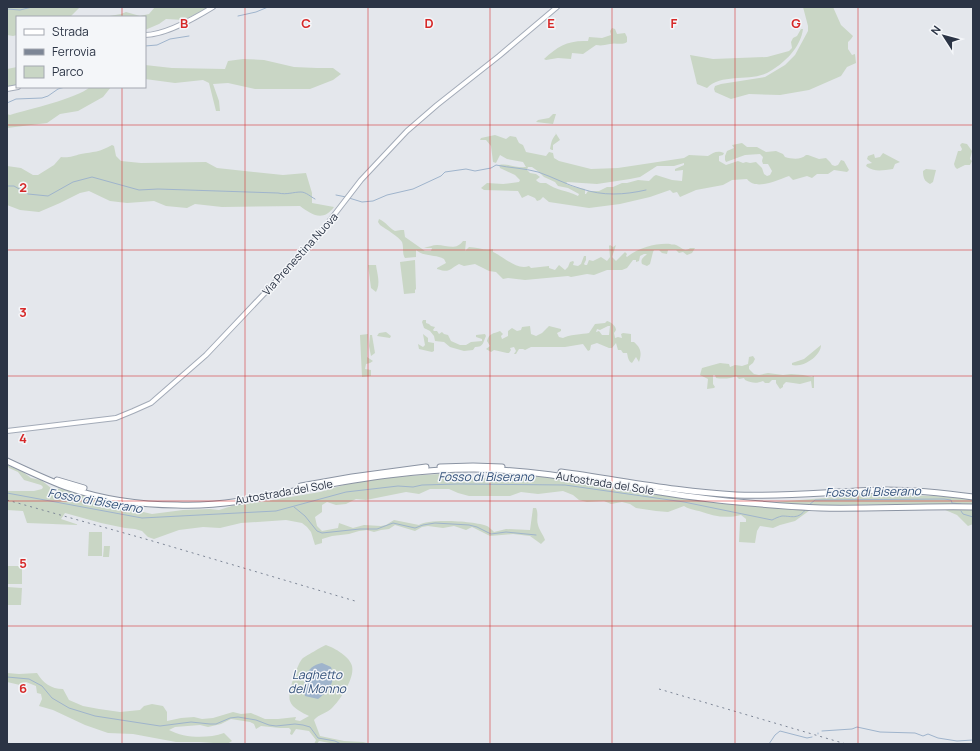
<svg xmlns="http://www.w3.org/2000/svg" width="980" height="751" font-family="Manrope,sans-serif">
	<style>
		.green { fill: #c9d6c5; fill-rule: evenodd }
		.water { fill: #9fb4cc }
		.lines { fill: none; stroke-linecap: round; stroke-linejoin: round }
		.stream { stroke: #9fb4cc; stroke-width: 1 }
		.major-casing { stroke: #a3abb8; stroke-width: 6 }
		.highway-casing { stroke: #8b94a3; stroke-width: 7 }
		.major { stroke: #fff; stroke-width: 4 }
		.highway { stroke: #fff; stroke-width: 5 }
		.rail { stroke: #7d8696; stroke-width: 1; stroke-dasharray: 2 4; stroke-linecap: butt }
		.grid { fill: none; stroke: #d62828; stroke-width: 1; stroke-opacity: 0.55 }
		.labels { text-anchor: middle; stroke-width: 3; stroke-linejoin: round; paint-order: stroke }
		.street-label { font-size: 11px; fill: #2b3445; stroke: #f4f6f9 }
		.water-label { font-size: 12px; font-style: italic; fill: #34527a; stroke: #f4f6f9 }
		.grid-label { font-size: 13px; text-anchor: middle; font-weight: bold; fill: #d62828; stroke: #f4f6f9; stroke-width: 3; stroke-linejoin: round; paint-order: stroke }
	</style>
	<rect width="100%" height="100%" fill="#e4e7ec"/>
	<g class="green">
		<polygon points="7,7 80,7 70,17 17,17 17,35 13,36 7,35"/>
		<polygon points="155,7 209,7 184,20 166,19 159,24 145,30 145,17 104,17 121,14 126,12 140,16 149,14"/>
		<polygon points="803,7 833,7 841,25 853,36 851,39 848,42 848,49 852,55 855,54 856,63 847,67 841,76 809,90 780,95 749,94 731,99 715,92 714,89 715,86 721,84 765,77 785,65 795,55 808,31 808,26"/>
		<path d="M 612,28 L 615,29 L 617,34 L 625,33 L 627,37 L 627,42 C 621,46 616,42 610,44 C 604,45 602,46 596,45 L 583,54 L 572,53 L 571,59 L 558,58 L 546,60 L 544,59 C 558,46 568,40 588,41 L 589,37 L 602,38 L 611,35 L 610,31 Z"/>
		<path d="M 801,29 L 803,29 C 802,38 797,47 791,54 C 785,61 775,69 767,73 C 749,82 722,73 707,88 L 697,84 L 690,55 L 713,59 L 767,57 L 789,51 L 792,48 L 791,42 L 793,38 L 797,36 Z"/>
		<polygon points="243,59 264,60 294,67 317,68 333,68 341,74 333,80 310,89 255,89 228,83 213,84 219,101 220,111 216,111 209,83 203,80 175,83 145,79 145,65 172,68 225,69 228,61"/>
		<polygon points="17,67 17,85 7,87 7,69"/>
		<path d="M 90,87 L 111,87 L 103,97 L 78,111 L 60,114 L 47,123 L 7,128 L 7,114 L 10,115 C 29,109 76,99 90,87 Z"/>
		<polygon points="553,114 556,114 553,124 536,122 538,120 549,118"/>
		<path d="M 555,132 L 560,140 L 553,145 L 553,150 L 552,150 L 550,149 C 552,140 551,141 556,134 Z"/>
		<path d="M 495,135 L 506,139 L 510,136 L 516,137 L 519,143 L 523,145 L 526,152 L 546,156 L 549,152 L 553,153 L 554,158 L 559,161 L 591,169 L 618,168 L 684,158 L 689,155 L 708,156 C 713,153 717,150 724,153 L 723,155 L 719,156 L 719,161 L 726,165 L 738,161 L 743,163 L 746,162 L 750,163 L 756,162 L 762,168 L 764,174 L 767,176 L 770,175 L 772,171 L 768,164 L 763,164 L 762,161 L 763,157 L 760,154 L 745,155 L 726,162 L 725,160 L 725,156 L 727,151 L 734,148 L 732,145 L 742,143 L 747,147 L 757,147 L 766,152 L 776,151 L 783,154 L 785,157 C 792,159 801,160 806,155 L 808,155 L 819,159 L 826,158 L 830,162 L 832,165 L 835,166 L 838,165 L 841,160 L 844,161 L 849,170 L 847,172 L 834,170 L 828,174 L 817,174 L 812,178 L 807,176 L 793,180 L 789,176 C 777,180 756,191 747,179 L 732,180 L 723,185 L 696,190 L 680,197 L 677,192 L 673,193 L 670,190 L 650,197 L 620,204 L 589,208 L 549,202 L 543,197 L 540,200 L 537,201 L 535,198 L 528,195 L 522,198 L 518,191 L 484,190 L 481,188 L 487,183 L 503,184 L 519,182 L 520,180 L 515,175 L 500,168 L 499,165 C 508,163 515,168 526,167 L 523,162 L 507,159 L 500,155 L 496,163 L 493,162 L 491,146 L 486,140 L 480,140 L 481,138 ZM 684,163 L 684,165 L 675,169 L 675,171 L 683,170 L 682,181 L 672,180 L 656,175 L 654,176 L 649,181 L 638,180 L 627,183 L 622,183 L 613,187 L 607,187 L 599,191 L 588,191 L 586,194 L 585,194 L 585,189 L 574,187 L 566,184 L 567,182 L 597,184 L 630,179 L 640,177 L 657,166 L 674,166 ZM 528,167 L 532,167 L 539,172 L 544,177 L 555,182 L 558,186 L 568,188 L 579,194 L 578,196 C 566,190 557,191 546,183 C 542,183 539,184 536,180 L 540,177 L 536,174 L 530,173 L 527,170 Z"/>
		<polygon points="962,143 967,144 972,151 970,159 972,161 970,165 965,165 957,169 955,167 954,164 958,151 961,151 962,149 960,145"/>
		<path d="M 112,145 L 114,146 L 116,156 L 121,161 L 141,163 L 206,162 L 217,168 L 283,175 L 306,173 L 312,193 L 312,203 L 334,207 C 323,222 312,215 300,206 L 222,207 L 195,204 L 187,208 L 166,206 L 154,201 L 127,203 L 110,201 L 89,191 L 80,193 L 60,203 L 39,212 L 20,210 L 7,205 L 7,166 L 21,168 L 33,175 L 38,175 L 54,165 L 61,157 C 69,158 73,156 81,154 C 93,152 100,152 112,145 Z"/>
		<path d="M 883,153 L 900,162 L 895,164 L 893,169 C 883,170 875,173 866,166 L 867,164 L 872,163 L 867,159 L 868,156 L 874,154 L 875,158 L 880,157 Z"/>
		<path d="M 926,169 L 936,170 L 933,182 L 930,184 C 924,181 923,177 923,171 Z"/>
		<path d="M 379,219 C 386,222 389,228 395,231 L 401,230 L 404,230 L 405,237 L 425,251 L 431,251 L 432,248 L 424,248 C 428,247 433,245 437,245 C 447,245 456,251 463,241 L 466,241 L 465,251 L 469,247 C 477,247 485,251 493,249 L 493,252 C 503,256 517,271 529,266 L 531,268 L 549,266 L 549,268 L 555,270 L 559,265 L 565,270 L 568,267 L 570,262 L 573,261 L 574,262 L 573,265 L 578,266 L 581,264 L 584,256 L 586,256 L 586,260 L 584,264 L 585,265 L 587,265 L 589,260 L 593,261 L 601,257 L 607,261 L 610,257 L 609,246 L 610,245 L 613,247 L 616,245 L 612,257 L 616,261 L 625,252 L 627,254 L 626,256 L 627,257 C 638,248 656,243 670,244 C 672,245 674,244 676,245 C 682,247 684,253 690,248 L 695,248 L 692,253 L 687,255 L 683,252 L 679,253 L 676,250 L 668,250 L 667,254 L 662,253 L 659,250 L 654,250 L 653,252 L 650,264 L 647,266 L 642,264 C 640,259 644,257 647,254 L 644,254 L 640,256 L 639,261 L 636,262 L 636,260 L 633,260 L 627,268 L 622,270 L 607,270 L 594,275 L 587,274 L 571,277 L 568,276 L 525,280 L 508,278 L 503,279 L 496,272 L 489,271 L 475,264 L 464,266 L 459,264 C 448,270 450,273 437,269 L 437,268 L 446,263 L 444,259 C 435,254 424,257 416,250 L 416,257 L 405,258 C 402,254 404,247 402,242 C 399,237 386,229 380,225 L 378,222 Z"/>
		<polygon points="415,260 416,289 415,290 415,293 404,294 400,262"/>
		<path d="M 368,265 L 376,265 C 377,273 381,284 376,292 L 371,288 Z"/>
		<path d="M 423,320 L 426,320 L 426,323 L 429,324 L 431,326 L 435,327 L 433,330 L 434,331 L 437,331 L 439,334 L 442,332 L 444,334 L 448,335 L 451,341 L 460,345 L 466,345 L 471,342 L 482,341 L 482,339 L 476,337 L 476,335 L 485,334 L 486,336 C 483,342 484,347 475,347 L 473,350 L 464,351 L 450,347 L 444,342 L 435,341 L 434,336 L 430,331 L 424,328 L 422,322 Z"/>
		<path d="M 607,321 C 611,322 616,326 616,330 L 614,333 L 615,338 L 618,337 L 622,338 L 621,334 L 623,333 L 631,334 L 631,342 L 634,342 C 641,348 642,353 639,362 L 636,357 L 632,363 C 628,361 628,357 627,353 L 623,353 L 621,350 L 618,350 L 616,343 L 612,348 L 609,348 L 597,343 L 591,345 L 590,350 L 588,351 L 583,344 L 565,347 L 531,347 L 525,350 L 523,349 L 519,349 L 516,354 L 514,354 L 516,351 L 514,347 L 510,348 L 511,350 L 509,353 L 507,353 L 494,350 L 491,352 L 486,349 L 490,346 L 487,341 C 489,333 493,334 500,331 L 503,334 L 501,336 L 502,339 L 508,336 L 508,331 L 512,328 L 517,331 L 521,330 L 522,327 L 530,326 L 531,334 L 536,336 L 542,333 L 549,326 L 561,329 L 561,331 L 557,333 L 559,337 L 563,338 C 568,335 583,334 589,333 L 595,324 L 605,323 ZM 608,326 L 610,326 L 609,335 L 602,335 L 599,331 L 596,332 L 597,329 L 600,330 Z"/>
		<polygon points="386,332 391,336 390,338 377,336 379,333"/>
		<polygon points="368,334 367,357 373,361 370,363 366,364 365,369 371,370 371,376 362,377 360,335"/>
		<polygon points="423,334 428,338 428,342 434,343 434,351 432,352 419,349 418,344 423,347 425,345"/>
		<polygon points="370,335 372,335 375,353 371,356 369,346"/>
		<path d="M 821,345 C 821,356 803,368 792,365 L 792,363 L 804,359 Z"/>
		<path d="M 753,356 L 755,359 L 753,363 L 749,366 L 749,369 L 754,374 L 759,375 L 768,373 L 783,375 L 791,374 L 803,375 L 812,377 L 813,376 L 814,376 L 814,388 L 812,388 L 811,381 L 800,384 L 786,382 L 783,385 L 783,387 L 780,389 L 776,383 L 776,380 L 772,380 L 769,383 L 765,383 L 763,381 C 756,384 752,383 745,380 L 744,378 L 739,379 L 736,376 C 731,379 722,379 716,378 L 715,375 L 713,375 L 713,384 L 715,387 L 714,388 L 707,389 L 708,379 L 700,375 L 702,368 L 720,363 L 729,364 L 730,367 L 735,365 L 742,366 L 748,364 L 749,357 Z"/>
		<path d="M 7,465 L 23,472 L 31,478 L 41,480 L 51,488 L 64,489 L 94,498 L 119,503 L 139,511 L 152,514 L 183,510 L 210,509 L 219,510 L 235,505 L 261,502 L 320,492 L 347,484 L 393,477 L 455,473 L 464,478 L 490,478 L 502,474 L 508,474 L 565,479 L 699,501 L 737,505 L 875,494 L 961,497 L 973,500 L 973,524 L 968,526 L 957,515 L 931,504 L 817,505 L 795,521 L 780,525 L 773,528 L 760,526 L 757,531 L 755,543 L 739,542 L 740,522 L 746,522 L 746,519 L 741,515 C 726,519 713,516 699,511 C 694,510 689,509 684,506 L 668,512 L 656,511 L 636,508 L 630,504 L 622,502 L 611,504 L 604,501 L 587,502 L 579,500 L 573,495 L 563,491 L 538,494 L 521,492 L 510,496 L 469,496 L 458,493 L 449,489 L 430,489 L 419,494 L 406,492 L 366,500 L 356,499 L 346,504 L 336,505 L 327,502 L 322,505 L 322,512 L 315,517 L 317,526 L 322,531 L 338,528 L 339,523 L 353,528 L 364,525 L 381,526 L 386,525 L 394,520 L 419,525 C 428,518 476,521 487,526 C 489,527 492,530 494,532 L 506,529 L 530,530 L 533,508 L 536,508 C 539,514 536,519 538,525 C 539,530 543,534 545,540 L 541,544 L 530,536 L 513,534 L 490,536 L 472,527 L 466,530 L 454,526 L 443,528 L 428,526 L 422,527 L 415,531 L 395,525 L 389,529 L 381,530 L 374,532 L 367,530 L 359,531 L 349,534 L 332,536 L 322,539 L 322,543 L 315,545 L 311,532 L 307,527 L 302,523 L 286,520 L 241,523 L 220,528 L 203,527 L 179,530 L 154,539 L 148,537 L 142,531 L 135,529 L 125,528 L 101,523 L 65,513 L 61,519 L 79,525 L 27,523 L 23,511 L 7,510 L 7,491 L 34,491 L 42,489 L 43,487 L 41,485 L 24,480 L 18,472 L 9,468 Z"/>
		<polygon points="89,532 102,532 102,556 88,556"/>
		<polygon points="104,546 110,546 109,557 103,557"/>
		<rect x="7" y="566" width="15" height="18"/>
		<polygon points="7,587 22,588 21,605 7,605"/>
		<path d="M 326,645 C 335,648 350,657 352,666 C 355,678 340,700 332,708 C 327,713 319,714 314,720 L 320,736 L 344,741 L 363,742 L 372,744 L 335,744 L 319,741 L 317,744 L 314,744 L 316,740 L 309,731 L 296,729 L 292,735 L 290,734 L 291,730 L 289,728 L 280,728 L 261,726 L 256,729 L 254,724 L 250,722 L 231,719 L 221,724 L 208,727 L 200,725 L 175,727 L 169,730 C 184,738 207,739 224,733 L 232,741 L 227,744 L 200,742 L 176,742 L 133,734 L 108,733 L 85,725 L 53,710 L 39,706 L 42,699 L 41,694 L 37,693 L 36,686 L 26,682 L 20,685 L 7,682 L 7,673 L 19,674 L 37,673 C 43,683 51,689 63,689 L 69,700 L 83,706 L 99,709 L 120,712 L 140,710 L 144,706 L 152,704 L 163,706 L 167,712 L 167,721 L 181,718 L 194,717 L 202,719 L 213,718 L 233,712 L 241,714 L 251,713 L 265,719 L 278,719 L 296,717 L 295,720 L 300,721 L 309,716 C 303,713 292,708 290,701 C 287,694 297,665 302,659 C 304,657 323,646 326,645 Z"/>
	</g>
	<path class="water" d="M 322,663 L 331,667 C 336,681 330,690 318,699 L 305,696 C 302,682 305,666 322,663 Z"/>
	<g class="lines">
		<g class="stream">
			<polyline points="7,9 20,10 32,7"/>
			<polyline points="238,16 256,12 268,7"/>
			<polyline points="145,46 157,45 170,39 189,36"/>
			<polyline points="7,103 16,99 42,98 48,96 58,89 65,87"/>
			<path d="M 7,186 L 14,186 L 28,194 L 48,196 L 73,182 L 92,177 L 139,190 L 158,189 L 278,193 C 287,195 293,192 301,192 C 306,192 311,197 315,199"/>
			<polyline points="336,195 346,197"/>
			<path d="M 349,198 L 362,202 L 373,201 L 387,195 L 413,189 L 441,176 L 445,172 L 466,169 L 475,171 L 491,168 L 496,165 C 510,168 524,168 538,172 C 553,177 567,185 582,189 C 603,196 624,195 646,190"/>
			<path d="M 7,493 L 142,518 L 276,511 L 346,492 L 398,486 L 413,487 L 422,485 L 459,484 L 565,485 L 684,502 L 772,520 C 776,518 778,517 782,516 C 792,516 798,520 806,509"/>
			<polyline points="809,505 815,500 944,499 951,500 952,503 961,504"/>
			<polyline points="294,507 305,516 317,531 322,533 360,529 377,529 393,523 415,528 423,525 435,523 469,525 477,527 491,534 506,532 536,535"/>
			<polyline points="961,511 963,514 973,517"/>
			<polyline points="7,677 29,679 42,686 52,698 69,708 95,716 160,726 191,722 210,724 216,724 230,718 238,717 256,720 269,725 276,726 295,724 303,725 310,727 318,738 335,741 341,744"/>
			<polyline points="822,731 852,729 857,727 880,732 915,733 923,736 928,734 938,738 957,741 973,740"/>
			<polyline points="818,734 818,733"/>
			<polyline points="769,744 775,735 780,731 807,738 812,737"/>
		</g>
		<g class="major-casing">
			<g id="major">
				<path d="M 145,35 C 166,35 195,18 213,7"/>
				<polyline points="7,89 18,87"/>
				<polyline points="7,431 116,418 133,411 151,403 206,355 314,241 361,180 407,131 437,105 499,56 557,7"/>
			</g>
		</g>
		<g class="highway-casing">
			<g id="highway">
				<path d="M 7,461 C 26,470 45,479 66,487 C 101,499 140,505 177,505 C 221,507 265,497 308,488 C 363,478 418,469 474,469 C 560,470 642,493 727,501 C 758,504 790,507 821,508 C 871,509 922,506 973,507"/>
				<polyline points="440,467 473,466 502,467"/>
				<path d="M 561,472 C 620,480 678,492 736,495 C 786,497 835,491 885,490 C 915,490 944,493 973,497"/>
				<polyline points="57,480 84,488"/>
				<polyline points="301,486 352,477 426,467"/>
			</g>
		</g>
		<use href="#major" class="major"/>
		<use href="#highway" class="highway"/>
		<g class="rail">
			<polyline points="7,500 149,540 355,601"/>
			<polyline points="659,689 846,744"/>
		</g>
	</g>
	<path class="grid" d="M 122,7 L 122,17M 245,7 L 245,744M 368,7 L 368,744M 490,7 L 490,744M 612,7 L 612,744M 735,7 L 735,744M 858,7 L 858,744M 122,87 L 122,744M 7,125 L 973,125M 7,250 L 973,250M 7,376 L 973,376M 7,501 L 973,501M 7,626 L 973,626"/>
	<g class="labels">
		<g class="street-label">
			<text transform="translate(300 254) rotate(-48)" y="4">Via Prenestina Nuova</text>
			<text transform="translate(605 483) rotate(9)" y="4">Autostrada del Sole</text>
			<text transform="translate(284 492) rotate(-10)" y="4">Autostrada del Sole</text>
		</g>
		<g class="water-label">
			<text x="486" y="481">Fosso di Biserano</text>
			<text transform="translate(873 492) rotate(-1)" y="4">Fosso di Biserano</text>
			<text transform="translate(95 501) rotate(10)" y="4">Fosso di Biserano</text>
			<text x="317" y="679">Laghetto<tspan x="317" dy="14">del Monno</tspan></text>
		</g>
	</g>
	<g class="grid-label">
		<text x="184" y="28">B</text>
		<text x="306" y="28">C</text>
		<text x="429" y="28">D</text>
		<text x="551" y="28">E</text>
		<text x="674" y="28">F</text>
		<text x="796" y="28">G</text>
		<text x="23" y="192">2</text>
		<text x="23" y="317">3</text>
		<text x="23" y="443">4</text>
		<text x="23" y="568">5</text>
		<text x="23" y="693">6</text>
	</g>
	<rect width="980" height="751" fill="none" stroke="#2b3445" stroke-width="16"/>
	<rect x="16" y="16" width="130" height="72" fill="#f4f6f9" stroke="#a4a8b1"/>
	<rect x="24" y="29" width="20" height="6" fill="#ffffff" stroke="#a4a8b1"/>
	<text x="52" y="36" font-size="12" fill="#2b3445">Strada</text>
	<rect x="24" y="49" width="20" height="6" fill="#7d8696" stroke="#a4a8b1"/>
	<text x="52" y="56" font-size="12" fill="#2b3445">Ferrovia</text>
	<rect x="24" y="66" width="20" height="12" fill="#c9d6c5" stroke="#a4a8b1"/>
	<text x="52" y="76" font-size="12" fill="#2b3445">Parco</text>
	<g transform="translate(944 36) rotate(306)" stroke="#f4f6f9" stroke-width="3" paint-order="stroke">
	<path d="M0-3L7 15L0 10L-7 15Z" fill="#2b3445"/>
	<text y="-6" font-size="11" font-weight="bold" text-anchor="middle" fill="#2b3445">N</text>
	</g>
</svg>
